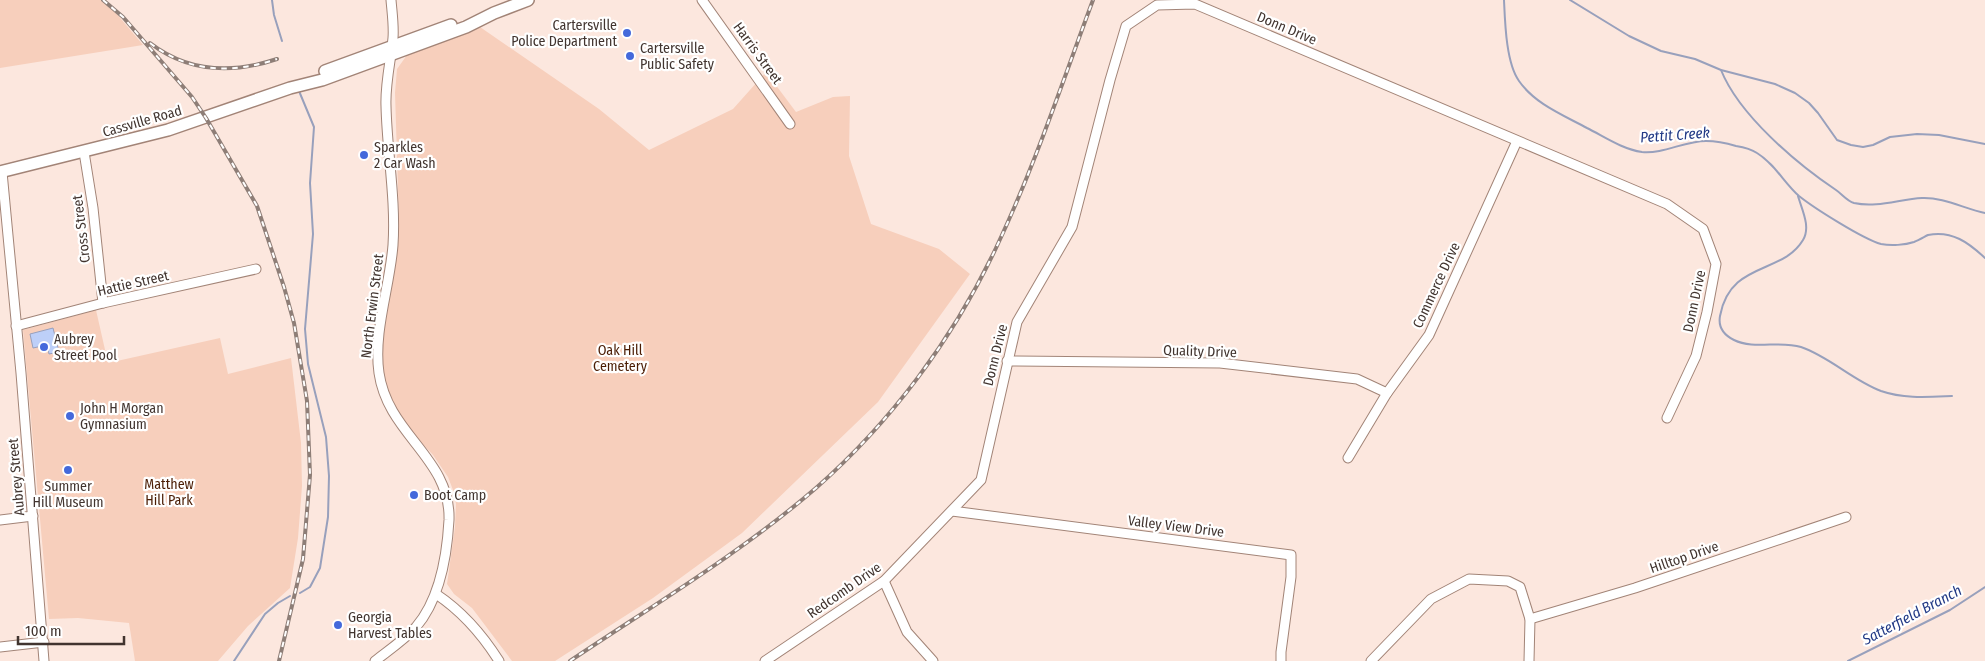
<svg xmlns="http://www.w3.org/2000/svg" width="1985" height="661" font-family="'Fira Sans Condensed',sans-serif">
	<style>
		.green { fill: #f7cfbc }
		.water { fill: #bdcff8; stroke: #98a0bc }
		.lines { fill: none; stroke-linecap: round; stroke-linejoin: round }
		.stream { stroke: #98a0bc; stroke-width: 2 }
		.minor-casing { stroke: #a28477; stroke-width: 11 }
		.major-casing { stroke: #a28477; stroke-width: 14 }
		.minor { stroke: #fff; stroke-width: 9 }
		.major { stroke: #fff; stroke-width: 11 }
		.rail-casing { stroke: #8e7e77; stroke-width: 4 }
		.rail { stroke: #fff; stroke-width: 2; stroke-dasharray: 5.5; stroke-linecap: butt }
		.poi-dot { fill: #4469db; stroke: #fff; stroke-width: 2 }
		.labels { text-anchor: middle; stroke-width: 4.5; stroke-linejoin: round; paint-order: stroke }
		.poi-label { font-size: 14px; fill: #41342f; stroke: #fff; text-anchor: start }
		.street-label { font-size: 14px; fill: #41342f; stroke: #fff }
		.park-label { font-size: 14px; fill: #4b1d04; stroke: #fff }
		.water-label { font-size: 15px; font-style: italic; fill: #223a86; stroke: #fff }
	</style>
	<rect width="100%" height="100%" fill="#fce7de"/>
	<g class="green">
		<polygon points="0,0 105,0 143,45 0,68"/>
		<polygon points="480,27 599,109 649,150 733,109 766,72 796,112 833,97 850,96 849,156 871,224 939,249 970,274 878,402 742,533 653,598 555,661 512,661 472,608 454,594 447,584 455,527 456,504 453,490 448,477 433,455 405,425 387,390 383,375 382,344 398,246 399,220 395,93 397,69 407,55"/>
		<polygon points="96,310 108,363 220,338 228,374 291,358 301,443 302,486 298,538 290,588 248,626 218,661 135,661 129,623 78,618 49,619 23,330"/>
	</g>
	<polygon class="water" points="53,328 59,352 49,354 47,345 33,348 30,334"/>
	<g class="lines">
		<g class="stream">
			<polyline points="272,0 274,15 282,41"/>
			<path d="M 1504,0 C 1505,22 1506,63 1519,81 C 1535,104 1563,115 1587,128 C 1605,137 1622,149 1642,152 C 1664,154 1684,141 1706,141 C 1716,141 1726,143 1736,146 C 1742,147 1751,149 1757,153 C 1775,164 1784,183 1799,196 C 1814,208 1863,239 1881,244 C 1891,246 1905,245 1914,242 C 1919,240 1924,237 1928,235 C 1952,230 1969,243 1985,258"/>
			<polyline points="1570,0 1629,36 1661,51 1695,59 1721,70 1775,84 1795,93 1809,103 1818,113 1837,140 1851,145 1863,147 1873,145 1890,137 1917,134 1939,135 1985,144"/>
			<path d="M 1721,70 C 1739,115 1797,164 1836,190 C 1842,194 1847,201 1854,203 C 1877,208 1900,199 1922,198 C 1943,197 1965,209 1985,213"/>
			<polyline points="299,91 314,127 310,183 313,234 305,329 308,364 326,437 329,476 328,517 320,568 310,587 300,593"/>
			<path d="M 1798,196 C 1802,210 1811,227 1803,240 C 1782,275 1730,261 1720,316 C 1718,327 1724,335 1734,340 C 1754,350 1780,340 1801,347 C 1830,357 1852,380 1881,391 C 1904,399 1928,397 1952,396"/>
			<polyline points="234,661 265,614 278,603 290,596"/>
			<polyline points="1848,661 1950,610 1985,587"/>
		</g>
		<g class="minor-casing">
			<g id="minor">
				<polyline points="702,0 790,124"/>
				<polyline points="84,152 93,208 103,303"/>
				<polyline points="2,172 21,373 44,661"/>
				<polyline points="16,326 103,303 256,269"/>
				<polyline points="1007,361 1220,363 1357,379 1387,393"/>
				<polyline points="1348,458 1387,393 1429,335 1517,141"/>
				<polyline points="952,511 1291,555 1291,577 1281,652 1281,661"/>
				<polyline points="0,520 33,516"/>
				<polyline points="884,581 907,632 933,661"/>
				<path d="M 436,594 C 463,612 482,634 499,661"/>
				<polyline points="1530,619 1635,588 1846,517"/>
				<polyline points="0,647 44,642"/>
				<path d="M 375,661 C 389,650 404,640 416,627 C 440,599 447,556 449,520 C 451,458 388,435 379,373 C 373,332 390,286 393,245 C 396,199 387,152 386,106 C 385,83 391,60 393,38 C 394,26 392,12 391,0"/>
				<polyline points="765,661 884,581 981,480 1017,322 1072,227 1110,80 1126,26 1157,5 1195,4 1667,204 1703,229 1716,264 1707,312 1696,356 1667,418"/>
				<polyline points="1371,661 1431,599 1469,579 1508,581 1520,587 1530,619 1529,661"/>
			</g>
		</g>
		<g class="major-casing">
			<g id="major">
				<polyline points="325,71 451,25"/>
				<polyline points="0,172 168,130 290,88 322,80 466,27 494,13 528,0"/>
			</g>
		</g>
		<use href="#minor" class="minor"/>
		<use href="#major" class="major"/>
		<g class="rail-casing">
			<g id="rail">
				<polyline points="103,0 123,17 192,97 206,118 257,206 284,287 294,323 307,401 310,475 303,559 279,661"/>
				<path d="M 150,43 C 189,73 232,74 277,59"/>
				<path d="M 570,661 C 652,606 742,552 816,488 C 891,422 953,339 996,248 C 1034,168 1062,83 1093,0"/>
			</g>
		</g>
		<use href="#rail" class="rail"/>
	</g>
	<g class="poi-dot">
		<circle cx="627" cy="33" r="5"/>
		<circle cx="630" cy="56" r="5"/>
		<circle cx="364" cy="155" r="5"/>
		<circle cx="44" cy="347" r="5"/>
		<circle cx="70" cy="416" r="5"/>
		<circle cx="68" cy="470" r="5"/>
		<circle cx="414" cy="495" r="5"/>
		<circle cx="338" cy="625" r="5"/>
	</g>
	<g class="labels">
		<g class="poi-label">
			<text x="617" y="30" text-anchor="end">Cartersville<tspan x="617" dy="16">Police Department</tspan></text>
			<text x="640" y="53">Cartersville<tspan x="640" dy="16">Public Safety</tspan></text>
			<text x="374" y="152">Sparkles<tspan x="374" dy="16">2 Car Wash</tspan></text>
			<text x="54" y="344">Aubrey<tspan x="54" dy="16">Street Pool</tspan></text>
			<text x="80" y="413">John H Morgan<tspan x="80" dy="16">Gymnasium</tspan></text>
			<text x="68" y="491" text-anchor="middle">Summer<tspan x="68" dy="16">Hill Museum</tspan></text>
			<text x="424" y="500">Boot Camp</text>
			<text x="348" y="622">Georgia<tspan x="348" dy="16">Harvest Tables</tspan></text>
		</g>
		<g class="street-label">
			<text transform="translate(1287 28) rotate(23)" y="5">Donn Drive</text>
			<text transform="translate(758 53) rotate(54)" y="5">Harris Street</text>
			<text transform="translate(142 121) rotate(-16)" y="5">Cassville Road</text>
			<text transform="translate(81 229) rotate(-97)" y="5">Cross Street</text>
			<text transform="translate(133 283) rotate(-13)" y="5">Hattie Street</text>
			<text transform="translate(1436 285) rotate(-65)" y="5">Commerce Drive</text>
			<text transform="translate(1694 301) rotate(-78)" y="5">Donn Drive</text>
			<text transform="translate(372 306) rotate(-83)" y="5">North Erwin Street</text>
			<text transform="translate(1200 351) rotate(2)" y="5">Quality Drive</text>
			<text transform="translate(995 355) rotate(-76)" y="5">Donn Drive</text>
			<text transform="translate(16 477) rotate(-95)" y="5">Aubrey Street</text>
			<text transform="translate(1176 526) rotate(7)" y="5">Valley View Drive</text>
			<text transform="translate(1684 557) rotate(-19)" y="5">Hilltop Drive</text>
			<text transform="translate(844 590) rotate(-35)" y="5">Redcomb Drive</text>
		</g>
		<g class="park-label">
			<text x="620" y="355">Oak Hill<tspan x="620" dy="16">Cemetery</tspan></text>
			<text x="169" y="489">Matthew<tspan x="169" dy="16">Hill Park</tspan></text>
		</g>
		<g class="water-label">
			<text transform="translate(1675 135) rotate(-4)" y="5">Pettit Creek</text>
			<text transform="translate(1912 615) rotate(-28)" y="5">Satterfield Branch</text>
		</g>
	</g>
	<path d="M18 636v8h106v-8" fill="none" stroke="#41342f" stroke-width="2.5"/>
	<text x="25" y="636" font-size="15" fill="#41342f" stroke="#ffffff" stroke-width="4" paint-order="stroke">100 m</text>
</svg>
